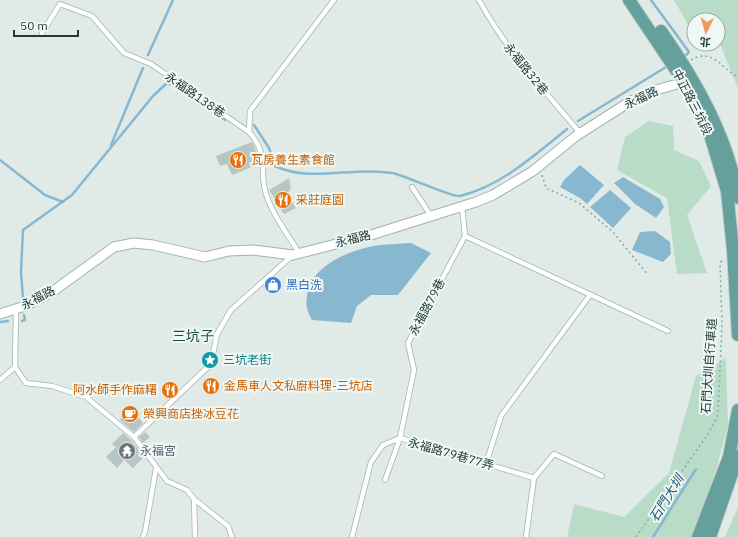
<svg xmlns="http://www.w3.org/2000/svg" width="738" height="537" font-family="'IBM Plex Sans','Noto Sans TC',sans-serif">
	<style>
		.green { fill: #b9dcc9 }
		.water { fill: #88b7d0 }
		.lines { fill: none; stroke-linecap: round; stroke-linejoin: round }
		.stream { stroke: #88b7d0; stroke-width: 2.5 }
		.building { fill: #b6c6c2 }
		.lane-casing { stroke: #a3b3b0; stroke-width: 6 }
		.street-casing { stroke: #a3b3b0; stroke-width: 11 }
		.primary-casing { stroke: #c1c8c8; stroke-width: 14 }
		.path { stroke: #81aea8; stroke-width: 1.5; stroke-dasharray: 2 3; stroke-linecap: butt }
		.lane { stroke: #fff; stroke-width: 4.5 }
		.street { stroke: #fff; stroke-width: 9 }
		.primary { stroke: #65a09c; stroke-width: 12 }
		.labels { text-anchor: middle; stroke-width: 4; stroke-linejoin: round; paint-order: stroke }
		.street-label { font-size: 12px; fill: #213b39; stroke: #f0f8f5 }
		.food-label { font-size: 12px; fill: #c56008; stroke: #f0f8f5; text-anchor: start }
		.shop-label { font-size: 12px; fill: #366cbe; stroke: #f0f8f5; text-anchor: start }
		.culture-label { font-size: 12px; fill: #0d838f; stroke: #f0f8f5; text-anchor: start }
		.worship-label { font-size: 12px; fill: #5b616d; stroke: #f0f8f5; text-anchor: start }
		.water-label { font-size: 13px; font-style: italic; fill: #1c5676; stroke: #f0f8f5 }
		.quarter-label { font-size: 14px; fill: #1d4d4a; stroke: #f0f8f5 }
	</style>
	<rect width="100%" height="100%" fill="#e0ebe8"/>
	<g class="green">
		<polygon points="674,0 738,0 738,88 718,39 718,20 694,20 694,29 690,28"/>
		<polygon points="649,121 673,126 674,150 699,161 711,186 687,215 707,273 677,274 667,198 617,170 625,137"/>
		<polygon points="726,358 728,425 716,470 693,537 567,537 574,504 624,517 669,473 696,376"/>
		<polygon points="738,507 738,537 725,537"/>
	</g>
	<g class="water">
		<polygon points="580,165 604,185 587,204 580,198 560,187 564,180"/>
		<polygon points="623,177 660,199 664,207 656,218 635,204 614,183"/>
		<polygon points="610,190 631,208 613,228 590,207"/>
		<polygon points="655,231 670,242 671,254 663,262 632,250 640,232"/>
		<path d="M 411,243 L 431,253 L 398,295 L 371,295 L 357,306 L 351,323 L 312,320 C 306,310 305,303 308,291 C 314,265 350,250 374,246 C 386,244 399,244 411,243 Z"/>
	</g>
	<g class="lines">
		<g class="stream">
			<polyline points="651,0 689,52 686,55"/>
			<polyline points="148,55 173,0"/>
			<polyline points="578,121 666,67"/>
			<path d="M 254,125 L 269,148 L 275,166 C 311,183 353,166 392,173 C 405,175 452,198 460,196 C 501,186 535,155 567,129"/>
			<polyline points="111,145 143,68"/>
			<polyline points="0,160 45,195 63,202"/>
			<polyline points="23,299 21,272 23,230 72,195 153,96 167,83 176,86 225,120"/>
			<polyline points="22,321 25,320 24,315"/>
			<polyline points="0,322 8,321"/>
			<polyline points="653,537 696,469"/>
		</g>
	</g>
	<g class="building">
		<polygon points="252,142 256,151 257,155 256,156 259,164 232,175 227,164 220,166 216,156"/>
		<polygon points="289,178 291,189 287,193 296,208 284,214 269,190"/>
		<polygon points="129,407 143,423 134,432 120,420"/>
		<polygon points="145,432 150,437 143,443 139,437"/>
		<polygon points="123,433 131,440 144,457 133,468 124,460 117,468 106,457 116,447 112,444"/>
	</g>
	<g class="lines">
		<g class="lane-casing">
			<g id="lane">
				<path d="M 479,0 C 506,50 544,90 580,133"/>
				<path d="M 42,33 L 60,4 L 92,16 L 124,53 L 151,64 L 249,132 C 272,158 256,173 269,202 C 276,220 289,236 299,253"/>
				<polyline points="249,132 250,111 334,0"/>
				<polyline points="412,187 431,216"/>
				<polyline points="465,236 668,331"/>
				<polyline points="16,309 15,367 26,383 52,386 86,397 134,437 167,481 187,490 194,499 228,526 232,537"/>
				<polyline points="0,380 15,367"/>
				<polyline points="134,437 211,364 217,334 231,310 293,255"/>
				<polyline points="486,464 501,416 590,295"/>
				<polyline points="534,478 554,454 602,476"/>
				<polyline points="385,480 400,438 414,370 408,343 465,236 462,206"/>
				<polyline points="194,499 195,537"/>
				<polyline points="143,537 145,532 156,468"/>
				<polyline points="352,537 371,462 383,445 400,438 534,478 526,537"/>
			</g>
		</g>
		<g class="street-casing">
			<polyline id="street" points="0,314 25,306 52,292 114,247 134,243 153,245 205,257 229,251 253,250 293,255 371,235 476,202 493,195 533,171 576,136 631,101 656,90 688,81"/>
		</g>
		<g class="primary-casing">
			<g id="primary">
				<polyline points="629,0 684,82 708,128 727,191 733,250 738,335"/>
				<path d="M 661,31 C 696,81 728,137 738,198"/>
				<polyline points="698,537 729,457 738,410"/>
				<polyline points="710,537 738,456"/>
			</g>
		</g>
		<g class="path">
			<path d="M 691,60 C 712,47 722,69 738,77"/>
			<polyline points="542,175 546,188 579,203 613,232 648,275"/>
			<polyline points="636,537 710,431 718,414 722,323 720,263 723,259"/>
		</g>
		<use href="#lane" class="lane"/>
		<use href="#street" class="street"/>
		<use href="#primary" class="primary"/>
	</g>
	<defs>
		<g id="restaurant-disc" transform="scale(0.9)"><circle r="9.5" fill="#e8710a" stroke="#f0f8f5"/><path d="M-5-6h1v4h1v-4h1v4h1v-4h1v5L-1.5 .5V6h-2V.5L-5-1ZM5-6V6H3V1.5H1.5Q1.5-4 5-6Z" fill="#fff"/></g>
		<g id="shop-disc" transform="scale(0.9)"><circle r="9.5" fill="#3f7fe0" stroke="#f0f8f5"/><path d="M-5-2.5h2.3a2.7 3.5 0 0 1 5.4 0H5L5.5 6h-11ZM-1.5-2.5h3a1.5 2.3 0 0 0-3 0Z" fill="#fff"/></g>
		<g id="sight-disc" transform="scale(0.9)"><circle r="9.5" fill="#0f9aa8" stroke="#f0f8f5"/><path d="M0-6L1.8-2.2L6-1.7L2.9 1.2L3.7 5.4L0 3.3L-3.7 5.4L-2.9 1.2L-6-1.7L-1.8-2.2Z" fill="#fff"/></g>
		<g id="cafe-disc" transform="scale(0.9)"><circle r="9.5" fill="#e8710a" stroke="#f0f8f5"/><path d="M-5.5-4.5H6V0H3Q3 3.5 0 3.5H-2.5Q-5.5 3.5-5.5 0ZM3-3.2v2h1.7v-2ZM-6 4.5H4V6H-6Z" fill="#fff"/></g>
		<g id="temple-disc" transform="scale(0.9)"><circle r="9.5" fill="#6b7280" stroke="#f0f8f5"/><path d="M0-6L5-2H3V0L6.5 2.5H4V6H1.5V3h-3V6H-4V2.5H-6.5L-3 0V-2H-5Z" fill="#fff"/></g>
	</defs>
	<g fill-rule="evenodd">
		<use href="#restaurant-disc" x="238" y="160"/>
		<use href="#restaurant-disc" x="283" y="200"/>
		<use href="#shop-disc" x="273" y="285"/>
		<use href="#sight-disc" x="210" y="360"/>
		<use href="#restaurant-disc" x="211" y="386"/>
		<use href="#restaurant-disc" x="170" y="390"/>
		<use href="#cafe-disc" x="130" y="414"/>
		<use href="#temple-disc" x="127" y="451"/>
	</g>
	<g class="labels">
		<g class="street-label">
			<text transform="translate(526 69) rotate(51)" y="4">永福路32巷</text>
			<text transform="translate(195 95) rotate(35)" y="4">永福路138巷</text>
			<text transform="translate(641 98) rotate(-25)" y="4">永福路</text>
			<text transform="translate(692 102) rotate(63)" y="4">中正路三坑段</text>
			<text transform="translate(353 239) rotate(-14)" y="4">永福路</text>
			<text transform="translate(38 298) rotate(-28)" y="4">永福路</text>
			<text transform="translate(427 307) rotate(-62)" y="4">永福路79巷</text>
			<text transform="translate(709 366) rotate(-86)" y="4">石門大圳自行車道</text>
			<text transform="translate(451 454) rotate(16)" y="4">永福路79巷77弄</text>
		</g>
		<g class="food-label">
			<text x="251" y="164">瓦房養生素食館</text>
			<text x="296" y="204">采莊庭園</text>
			<text x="224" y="390">金馬車人文私廚料理-三坑店</text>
			<text x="157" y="394" text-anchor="end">阿水師手作麻糬</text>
			<text x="143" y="418">榮興商店挫冰豆花</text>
		</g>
		<g class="shop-label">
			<text x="286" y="289">黑白洗</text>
		</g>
		<g class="culture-label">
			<text x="223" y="364">三坑老街</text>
		</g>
		<g class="worship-label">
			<text x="140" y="455">永福宮</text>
		</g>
		<g class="water-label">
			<text transform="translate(666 498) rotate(-58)" y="5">石門大圳</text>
		</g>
		<g class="quarter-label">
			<text x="193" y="341">三坑子</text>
		</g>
	</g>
	<g transform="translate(706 32) rotate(185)"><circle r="19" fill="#f0f8f5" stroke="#9dacaa"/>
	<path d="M0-3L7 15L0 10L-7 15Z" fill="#f09a59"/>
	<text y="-6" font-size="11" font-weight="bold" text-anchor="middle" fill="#213b39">北</text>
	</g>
	<path d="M14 30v6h64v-6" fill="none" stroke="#213b39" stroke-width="2"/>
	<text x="20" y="30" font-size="12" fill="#213b39" stroke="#f0f8f5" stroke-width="3" paint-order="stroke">50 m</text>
</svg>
